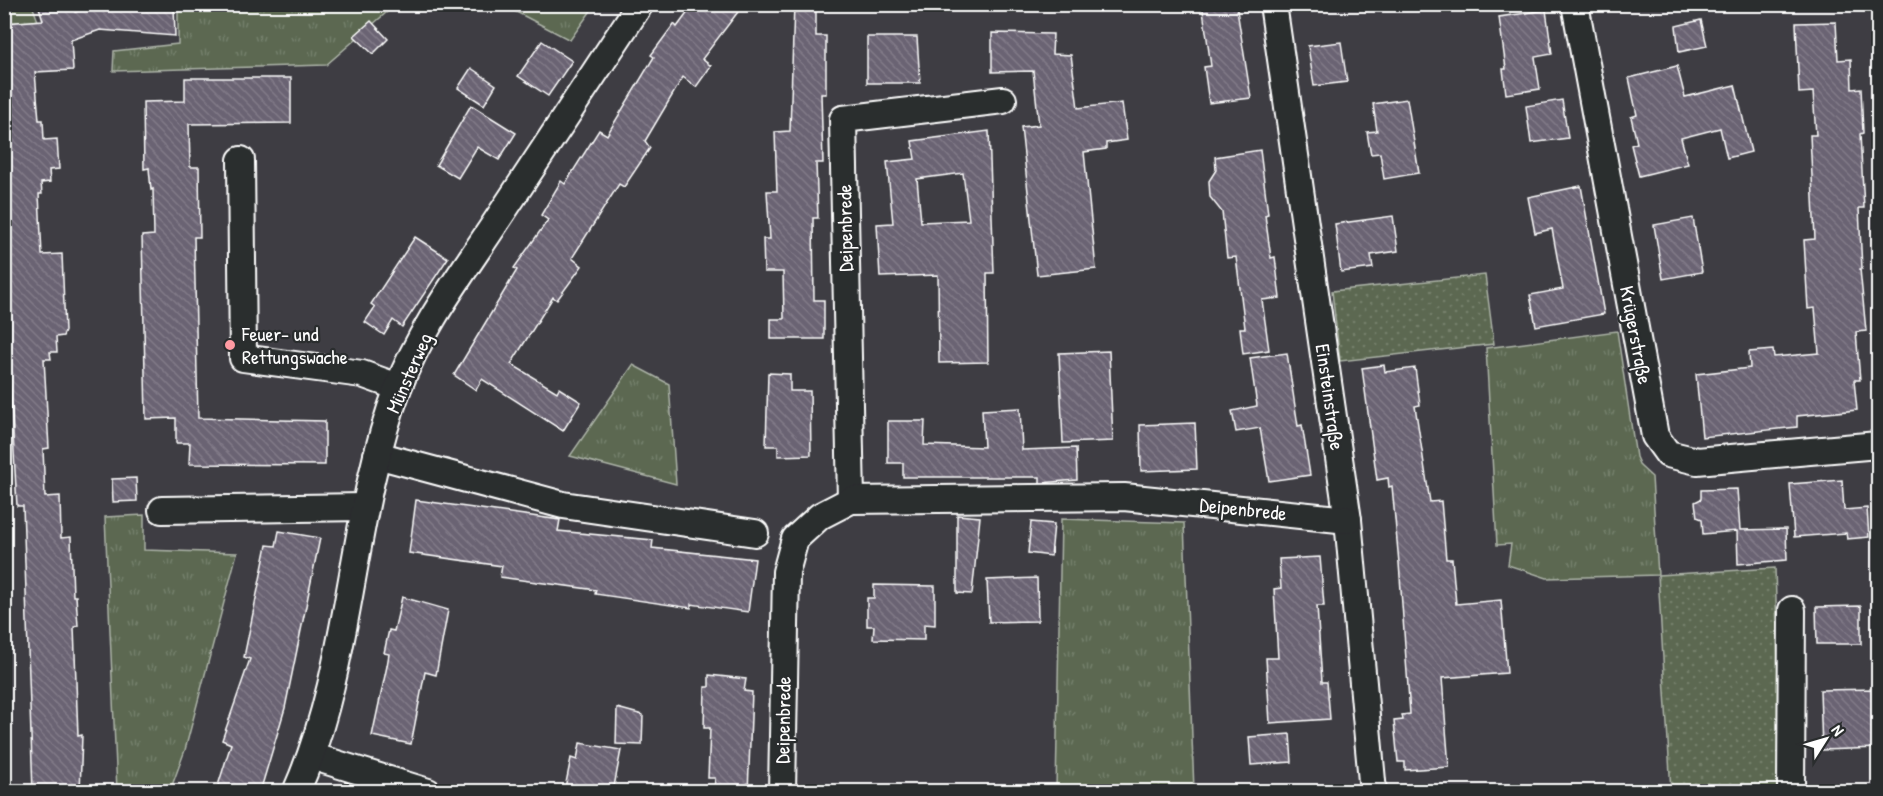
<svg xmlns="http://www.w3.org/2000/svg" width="1883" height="796" font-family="'Patrick Hand',sans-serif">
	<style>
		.grass { fill: url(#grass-tufts); stroke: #adb4a8; stroke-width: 1.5 }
		.garden { fill: url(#garden-dots); stroke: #adb4a8; stroke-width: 1.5 }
		.building { fill: url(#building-back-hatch); stroke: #fff; stroke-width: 1.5; fill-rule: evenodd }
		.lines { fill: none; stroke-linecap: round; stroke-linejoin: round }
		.minor-casing { stroke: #fff; stroke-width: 30 }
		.minor { stroke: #2a2d2e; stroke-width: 26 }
		.poi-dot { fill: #ff9aa2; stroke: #2a2d2e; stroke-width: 2 }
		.labels { text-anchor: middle; stroke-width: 4.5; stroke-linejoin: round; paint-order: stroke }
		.street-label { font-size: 20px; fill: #fff; stroke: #2a2d2e }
		.poi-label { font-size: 20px; fill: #fff; stroke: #2a2d2e; text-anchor: start }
	</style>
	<defs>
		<pattern id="grass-tufts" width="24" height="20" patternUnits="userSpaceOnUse" patternTransform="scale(1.5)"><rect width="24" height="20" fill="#5b6851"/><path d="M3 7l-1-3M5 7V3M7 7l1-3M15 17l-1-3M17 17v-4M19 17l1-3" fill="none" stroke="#747f6b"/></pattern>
		<pattern id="garden-dots" width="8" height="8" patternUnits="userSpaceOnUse" patternTransform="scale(1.5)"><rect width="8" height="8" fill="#5b6851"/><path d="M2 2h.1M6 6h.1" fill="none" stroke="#747f6b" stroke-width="1.8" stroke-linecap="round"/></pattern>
		<pattern id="building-back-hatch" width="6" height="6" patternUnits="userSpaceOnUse" patternTransform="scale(1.5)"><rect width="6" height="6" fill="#6b6373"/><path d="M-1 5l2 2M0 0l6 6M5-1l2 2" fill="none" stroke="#817a88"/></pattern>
	</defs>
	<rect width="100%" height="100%" fill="#3e3d43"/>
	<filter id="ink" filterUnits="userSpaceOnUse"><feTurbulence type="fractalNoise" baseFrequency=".0167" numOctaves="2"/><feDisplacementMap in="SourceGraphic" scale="12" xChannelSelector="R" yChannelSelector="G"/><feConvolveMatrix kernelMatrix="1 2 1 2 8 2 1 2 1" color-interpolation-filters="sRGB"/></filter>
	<g filter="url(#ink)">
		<g class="grass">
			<polygon points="5,5 32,5 38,21 5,23"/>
			<polygon points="178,5 395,5 326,65 113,71 114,51 178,44"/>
			<polygon points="503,5 595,4 595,5 570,40"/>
			<polygon points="1617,331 1636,457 1640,466 1652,477 1658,575 1547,578 1508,565 1511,544 1497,545 1486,348"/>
			<polygon points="633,365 669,384 676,484 570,456"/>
			<polygon points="144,515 144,550 237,553 185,750 170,791 117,791 105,517"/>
			<polygon points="1061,519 1184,523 1194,791 1056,791"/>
		</g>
		<g class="garden">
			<polygon points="1485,275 1494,344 1340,361 1332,291"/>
			<polygon points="1775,568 1782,791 1671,791 1658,575"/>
		</g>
		<g class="building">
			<polygon points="38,4 72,4 75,12 90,8 174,6 175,36 100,30 71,40 73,70 35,72 39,120 43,120 44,140 57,139 59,169 49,170 50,182 41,183 42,194 39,194 42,255 62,254 65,331 63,336 56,337 57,352 50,352 51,359 44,359 49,448 43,449 45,497 60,496 61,538 71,537 73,596 76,596 78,626 74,627 78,736 82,735 80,792 33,792 23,506 17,506 14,453 4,262 4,23 43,20"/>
			<polygon points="694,4 744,4 702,59 711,66 696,87 683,77 645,141 650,148 624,187 619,184 572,258 582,266 557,300 553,297 511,364 557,392 559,388 581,402 563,431 482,379 476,390 454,375 517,270 514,268 548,220 541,215 561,181 565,184 599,130 607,135 654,57 651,55 674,24 677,27"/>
			<polygon points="794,4 816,4 816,36 826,36 826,94 821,94 823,163 816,163 818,218 813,218 814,300 824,300 824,339 771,339 771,319 784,319 783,272 764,272 763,239 770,239 767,191 777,191 775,132 790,131"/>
			<polygon points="1202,4 1236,4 1251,98 1209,103 1204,67 1211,66"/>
			<polygon points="1546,10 1552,54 1535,57 1540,89 1506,94 1503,69 1506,69 1499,17"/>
			<polygon points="1701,20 1707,46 1679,52 1676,26"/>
			<polygon points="371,21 388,39 373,54 354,36"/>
			<polygon points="1836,22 1838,60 1851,59 1852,89 1861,88 1863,133 1860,134 1864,208 1859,208 1862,269 1860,269 1866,331 1856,332 1860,380 1854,380 1857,410 1797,416 1797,427 1702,437 1696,374 1750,368 1749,352 1773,350 1774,357 1819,353 1815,308 1808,309 1804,240 1815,239 1810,135 1816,135 1813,92 1799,93 1796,23"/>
			<polygon points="992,33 1053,34 1052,54 1071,55 1078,108 1122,103 1127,140 1106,143 1106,149 1084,152 1096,269 1037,275 1021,127 1039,125 1033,71 992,72"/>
			<polygon points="867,37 917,37 920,83 867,83"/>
			<polygon points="542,41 572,61 548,96 518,76"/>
			<polygon points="1341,42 1347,82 1314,86 1308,46"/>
			<polygon points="1677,66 1685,97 1735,85 1751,152 1727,158 1720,128 1681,138 1688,164 1639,176 1631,145 1637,143 1631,117 1637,115 1629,78"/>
			<polygon points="471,68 496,85 484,105 458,88"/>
			<polygon points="185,78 291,78 291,123 189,124 190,167 199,167 200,237 194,237 198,418 325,421 325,465 189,464 190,443 176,443 176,418 146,419 142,236 154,235 153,189 151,190 149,168 144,169 143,102 185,101"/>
			<polygon points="1407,99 1419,173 1384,179 1380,153 1371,154 1369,144 1367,132 1377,131 1373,104"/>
			<polygon points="1562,100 1568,138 1531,143 1526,106"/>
			<polygon points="471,105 516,133 499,160 477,147 458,178 436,165"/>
			<path d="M 989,131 L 994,273 L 987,273 L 988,362 L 939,363 L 938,275 L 880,277 L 877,224 L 893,223 L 887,162 L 915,159 L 912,141 ZM 963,173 L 969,220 L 921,222 L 917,179 Z"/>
			<polygon points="1260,150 1268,214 1265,215 1271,258 1275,257 1280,298 1262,300 1269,350 1243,354 1240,328 1245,328 1236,257 1227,258 1222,212 1210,197 1209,181 1216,170 1215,157"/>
			<polygon points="1581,186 1604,314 1536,326 1530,295 1563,289 1552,229 1535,233 1528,197"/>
			<polygon points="1393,216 1398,251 1371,255 1373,268 1341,272 1335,224"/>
			<polygon points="1693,218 1702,272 1663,279 1654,225"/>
			<polygon points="415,237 448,258 402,327 393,320 384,335 365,322 375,307 371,304"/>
			<polygon points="1109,351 1113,441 1063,443 1059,353"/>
			<polygon points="1287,353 1298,426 1302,425 1310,475 1269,481 1260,428 1236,432 1232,411 1257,406 1250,358"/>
			<polygon points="1384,365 1385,372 1415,368 1420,405 1415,406 1430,502 1441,501 1446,559 1452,559 1456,604 1501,600 1507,673 1442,678 1449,767 1405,770 1405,762 1398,762 1394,721 1403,720 1402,715 1410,714 1399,563 1392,486 1389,487 1388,478 1377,480 1362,368"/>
			<polygon points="768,373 790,374 790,391 810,391 811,455 778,456 778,446 766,446"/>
			<polygon points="1020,408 1022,450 1076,448 1077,480 1040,483 1040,477 903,477 903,463 888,463 888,421 925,421 924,445 984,447 982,410"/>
			<polygon points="1195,423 1197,469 1141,471 1140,425"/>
			<polygon points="136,478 137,501 113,502 112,479"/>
			<polygon points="1842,480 1844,510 1867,508 1869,537 1847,539 1846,533 1794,537 1790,484"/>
			<polygon points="1737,489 1740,530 1786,529 1787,560 1738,564 1737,531 1703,534 1702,519 1697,517 1695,502 1701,499 1701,490"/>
			<polygon points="416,500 560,520 558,531 653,540 652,548 755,559 748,612 691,604 691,608 595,594 596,590 500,577 502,566 409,553"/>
			<polygon points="957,515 980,517 972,594 957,593"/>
			<polygon points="1031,522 1054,524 1051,556 1028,553"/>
			<polygon points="279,531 320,538 285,708 260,792 216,792 231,744 222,740 250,659 244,657 267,545 276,546"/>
			<polygon points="1320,557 1324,606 1317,606 1322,682 1327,682 1330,719 1270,723 1266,658 1278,658 1274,589 1281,588 1279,559"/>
			<polygon points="1037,578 1038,621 989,622 987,580"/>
			<polygon points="874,585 935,586 935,625 924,624 924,640 873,639 874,626 867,626 867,598 874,598"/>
			<polygon points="402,597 448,610 436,675 425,672 411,744 372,736 387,666 389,654 384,653 389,630 394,631"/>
			<polygon points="1861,606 1861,644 1817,644 1816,607"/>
			<polygon points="709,675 746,679 744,691 752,692 748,792 714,792 715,778 708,778 710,728 704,728 705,687 709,687"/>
			<polygon points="1878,689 1878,748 1822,750 1820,690"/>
			<polygon points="617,708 643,715 642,745 616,744"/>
			<polygon points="1290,734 1292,762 1251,765 1249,737"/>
			<polygon points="580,743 621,750 613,792 565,788 571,758 577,760"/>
		</g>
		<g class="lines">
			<g class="minor-casing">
				<g id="minor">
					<polyline points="1273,4 1348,520 1373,792"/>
					<polyline points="1575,4 1655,436 1668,454 1697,461 1878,445"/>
					<polyline points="241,160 243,358 362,374 398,387"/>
					<polyline points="377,455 563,505 755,533"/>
					<polyline points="851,500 843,119 1003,100"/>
					<polyline points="162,510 365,507"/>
					<polyline points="311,756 428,792"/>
					<path d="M 296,792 C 353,664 349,518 398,388 C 420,330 458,279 492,228 C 541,153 591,79 640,4"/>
					<polyline points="782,792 786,572 795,539 820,516 851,500 1124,497 1348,520"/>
					<polyline points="1791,792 1792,610"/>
				</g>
			</g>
			<use href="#minor" class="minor"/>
		</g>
	</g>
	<circle class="poi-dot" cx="230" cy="345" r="6"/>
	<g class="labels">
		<g class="street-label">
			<text transform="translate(845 228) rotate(-91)" y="7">Deipenbrede</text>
			<text transform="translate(1636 335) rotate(79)" y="7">Krügerstraße</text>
			<text transform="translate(409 373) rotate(-66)" y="7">Münsterweg</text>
			<text transform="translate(1330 397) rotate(82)" y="7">Einsteinstraße</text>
			<text transform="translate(1243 509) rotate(6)" y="7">Deipenbrede</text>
			<text transform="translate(783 720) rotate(-89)" y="7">Deipenbrede</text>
		</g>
		<g class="poi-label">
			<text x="242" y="341">Feuer- und<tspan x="242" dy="23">Rettungswache</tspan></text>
		</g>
	</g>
	<rect width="1883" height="796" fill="none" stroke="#2a2d2e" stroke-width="24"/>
	<rect x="12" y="12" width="1859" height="772" fill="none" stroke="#fff" stroke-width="2" filter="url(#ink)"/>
	<g transform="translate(1826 739) rotate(53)" stroke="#2a2d2e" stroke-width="4.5" paint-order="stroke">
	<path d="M0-4.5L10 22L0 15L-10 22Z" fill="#ffffff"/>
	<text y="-9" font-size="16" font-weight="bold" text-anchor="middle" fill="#ffffff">N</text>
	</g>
</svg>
